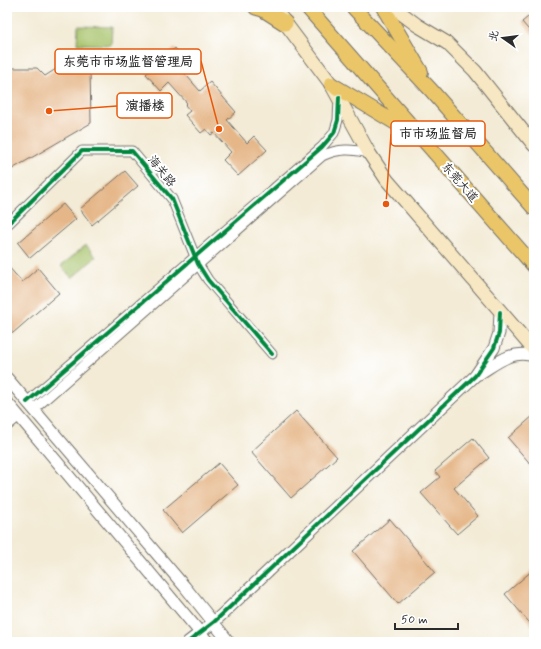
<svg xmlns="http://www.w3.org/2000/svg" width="541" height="649" font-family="Mynerve,'LXGW WenKai TC',sans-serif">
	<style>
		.green { fill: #a7c36a; stroke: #69774a }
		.building { fill: #e5b687 }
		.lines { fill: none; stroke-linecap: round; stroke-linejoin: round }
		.minor-casing { stroke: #716e67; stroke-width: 11 }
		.tertiary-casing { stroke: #716e67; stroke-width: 13 }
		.secondary-casing { stroke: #716e67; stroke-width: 15 }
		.primary-casing { stroke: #716e67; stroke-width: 16 }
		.trunk-casing { stroke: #716e67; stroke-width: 17 }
		.minor { stroke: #fff; stroke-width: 9 }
		.tertiary { stroke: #fff; stroke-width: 11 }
		.secondary { stroke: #f7e8c3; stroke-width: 13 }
		.primary { stroke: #ebc669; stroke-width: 14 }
		.trunk { stroke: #ebc669; stroke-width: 15 }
		.cycleway-casing { stroke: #fff; stroke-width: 6 }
		.cycleway { stroke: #00873e; stroke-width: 4 }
		.labels { text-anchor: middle; stroke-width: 4; stroke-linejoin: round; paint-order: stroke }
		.street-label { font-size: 12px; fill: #2b2b2b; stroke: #fff }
		.leader { fill: none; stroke: #e8590c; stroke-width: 1.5 }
		.callout-dot { fill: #e8590c; stroke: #fff; stroke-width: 1.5 }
		.callout { fill: #fff; stroke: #e8590c; stroke-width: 1.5 }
		.callout-label { font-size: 13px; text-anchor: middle; font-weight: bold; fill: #2b2b2b }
	</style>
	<rect width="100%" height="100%" fill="#fff"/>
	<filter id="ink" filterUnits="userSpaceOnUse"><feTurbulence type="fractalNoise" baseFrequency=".025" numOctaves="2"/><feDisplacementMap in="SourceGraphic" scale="8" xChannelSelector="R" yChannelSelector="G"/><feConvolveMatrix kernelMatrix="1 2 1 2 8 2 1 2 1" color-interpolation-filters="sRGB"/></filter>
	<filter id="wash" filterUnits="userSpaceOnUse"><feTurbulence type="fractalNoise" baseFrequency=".012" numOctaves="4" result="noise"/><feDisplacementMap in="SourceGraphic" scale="16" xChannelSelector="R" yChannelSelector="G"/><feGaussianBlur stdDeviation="0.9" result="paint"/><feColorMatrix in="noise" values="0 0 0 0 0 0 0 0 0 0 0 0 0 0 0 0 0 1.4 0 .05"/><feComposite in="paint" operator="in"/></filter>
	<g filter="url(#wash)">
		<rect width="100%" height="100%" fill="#f3ebd6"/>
		<g class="green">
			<polygon points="78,26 112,27 111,45 77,44"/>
			<polygon points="86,245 96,257 72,278 61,266"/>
		</g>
		<g id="blocks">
			<g class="building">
				<polygon points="534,12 534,36 522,22"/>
				<polygon points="175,48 187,62 180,68 200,91 210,82 236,112 227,120 247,143 254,136 267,150 238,176 223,160 231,152 214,133 211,135 206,129 201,133 185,115 190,111 185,105 187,103 169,83 161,91 146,74"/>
				<polygon points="7,68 37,68 45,76 56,69 90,69 91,123 7,172"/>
				<polygon points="125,171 138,186 92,225 80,209"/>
				<polygon points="63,204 76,219 30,258 18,243"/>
				<polygon points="7,265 22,282 38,268 59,293 13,333 7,326"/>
				<polygon points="296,411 337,457 291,498 251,452"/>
				<polygon points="534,415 534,468 508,438"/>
				<polygon points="473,438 489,458 454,488 478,516 457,534 421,493 440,477 435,471"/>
				<polygon points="219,463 238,485 182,533 163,510"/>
				<polygon points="390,519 435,572 398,604 353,551"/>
				<polygon points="534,569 534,628 505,594"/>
			</g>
		</g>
	</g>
	<g filter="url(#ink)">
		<use href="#blocks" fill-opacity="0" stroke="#716e67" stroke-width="1"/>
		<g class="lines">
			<g class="minor-casing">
				<g id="minor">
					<polyline points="7,225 82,151 132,151 172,199 198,264 208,280 272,354"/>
					<polyline points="27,402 322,147 334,133 338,120 339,99"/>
					<path d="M 34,409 L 322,156 C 339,148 352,149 369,153"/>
					<polyline points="7,426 18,417"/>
				</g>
			</g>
			<g class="tertiary-casing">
				<g id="tertiary">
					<path d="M 479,374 C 497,363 512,349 534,356"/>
					<polyline points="7,378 185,587 229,642"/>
					<polyline points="7,402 208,642"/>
					<polyline points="188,642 214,622 475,376 494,348 499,333 500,312"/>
				</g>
			</g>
			<g class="secondary-casing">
				<g id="secondary">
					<polyline points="393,7 417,25 447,43 475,71 534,145"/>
					<polyline points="280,16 331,84 369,153 387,180 534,350"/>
				</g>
			</g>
			<g class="primary-casing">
				<g id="primary">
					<polyline points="307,7 534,266"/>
					<polyline points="353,7 431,90 534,208"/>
					<polyline points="383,7 421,72"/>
					<polyline points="331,84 409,131"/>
				</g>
			</g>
			<g class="trunk-casing">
				<polyline id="trunk" points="256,7 263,9 285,23"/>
			</g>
			<use href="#minor" class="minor"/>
			<use href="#tertiary" class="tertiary"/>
			<use href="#secondary" class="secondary"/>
			<use href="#primary" class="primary"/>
			<use href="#trunk" class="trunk"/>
			<g class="cycleway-casing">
				<g id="cycleway">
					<polyline points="7,225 82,151 132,151 172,199 198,264 208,280 272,354"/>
					<polyline points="27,402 322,147 334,133 338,120 339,97"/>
					<polyline points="188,642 214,622 475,376 494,348 499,333 500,312"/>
				</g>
			</g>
			<use href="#cycleway" class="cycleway"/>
		</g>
	</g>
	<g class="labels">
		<g class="street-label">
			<text transform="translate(162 171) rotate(51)" y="4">海关路</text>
			<text transform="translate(460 182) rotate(49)" y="4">东莞大道</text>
		</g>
	</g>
	<path class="leader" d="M219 129L201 61M49 111L117 106M386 204L391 134"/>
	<g class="callout-dot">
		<circle cx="219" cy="129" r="4"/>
		<circle cx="49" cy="111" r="4"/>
		<circle cx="386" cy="204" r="4"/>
	</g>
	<g class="callout">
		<rect x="55" y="49" width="146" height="25" rx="4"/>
		<rect x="117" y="93" width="55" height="25" rx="4"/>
		<rect x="391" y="121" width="94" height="25" rx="4"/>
	</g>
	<g class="callout-label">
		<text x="128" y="66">东莞市市场监督管理局</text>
		<text x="145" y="110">演播楼</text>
		<text x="438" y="138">市市场监督局</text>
	</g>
	<rect width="541" height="649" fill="none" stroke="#fff" stroke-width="24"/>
	<g transform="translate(503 38) rotate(284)" stroke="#ffffff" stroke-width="3" paint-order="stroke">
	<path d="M0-3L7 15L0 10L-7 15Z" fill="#2b2b2b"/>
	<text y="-6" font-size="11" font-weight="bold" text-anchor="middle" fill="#2b2b2b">北</text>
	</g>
	<path d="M395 623v6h63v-6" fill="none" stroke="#2b2b2b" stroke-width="2"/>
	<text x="401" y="623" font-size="12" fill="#2b2b2b" stroke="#ffffff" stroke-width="3" paint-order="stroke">50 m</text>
</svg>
